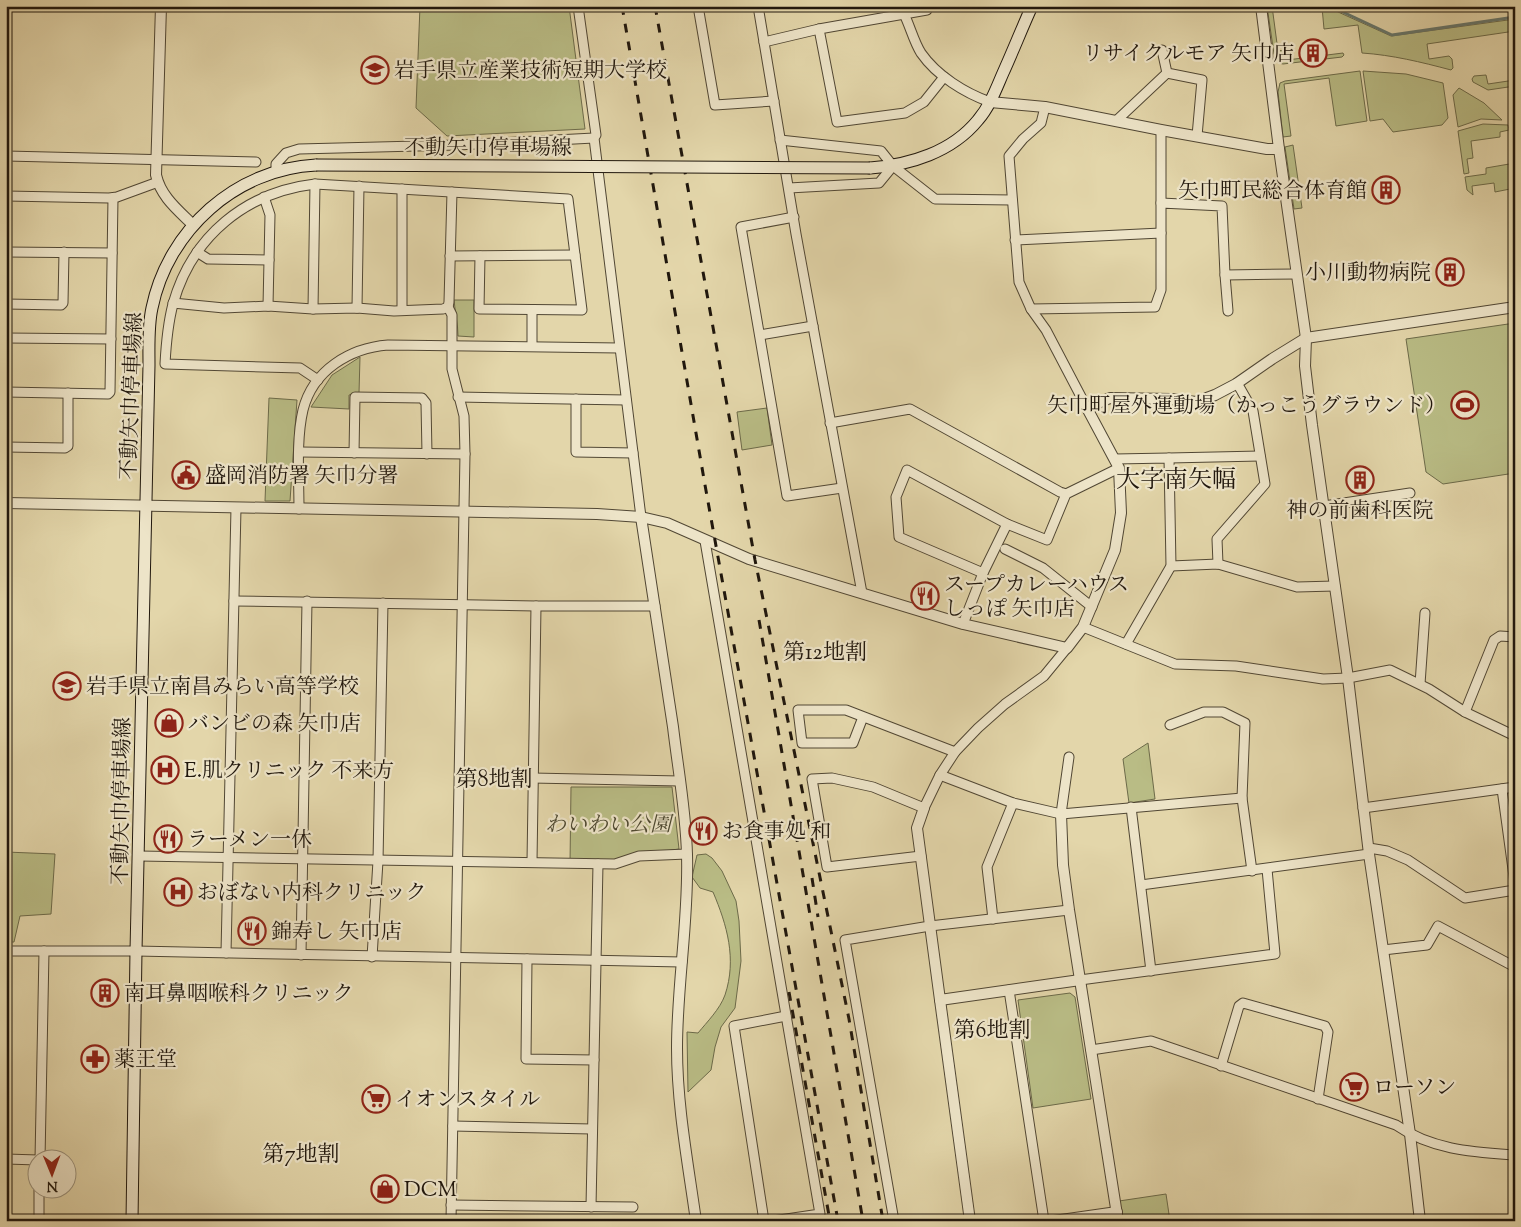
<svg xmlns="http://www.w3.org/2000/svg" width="1521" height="1227" font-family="'Sorts Mill Goudy','Noto Serif JP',serif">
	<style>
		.green { fill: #b9bc85; stroke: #6c6a49 }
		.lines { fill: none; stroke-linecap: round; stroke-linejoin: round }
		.stream { stroke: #67786e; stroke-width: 3 }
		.minor-casing { stroke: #514734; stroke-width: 11 }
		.tertiary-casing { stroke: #514734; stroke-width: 12 }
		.secondary-casing { stroke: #20170d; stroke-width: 13 }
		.minor { stroke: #ede4c8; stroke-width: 9 }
		.tertiary { stroke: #ede4c8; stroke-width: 10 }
		.secondary { stroke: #ede4c8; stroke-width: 11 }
		.rail { stroke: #20170d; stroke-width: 3; stroke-dasharray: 9 9; stroke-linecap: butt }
		.secondary-bridge-casing { stroke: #20170d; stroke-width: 13; stroke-linecap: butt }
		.secondary-bridge { stroke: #ede4c8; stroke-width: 11 }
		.labels { text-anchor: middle; stroke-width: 4.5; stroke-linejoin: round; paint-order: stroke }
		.poi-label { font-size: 21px; fill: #20170d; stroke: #ede4c8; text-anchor: start }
		.street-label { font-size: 21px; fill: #20170d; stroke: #ede4c8 }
		.park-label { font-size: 21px; font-style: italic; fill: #4e4931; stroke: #ede4c8 }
		.neighbourhood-label { font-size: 22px; fill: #20170d; stroke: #ede4c8 }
		.quarter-label { font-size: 24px; fill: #20170d; stroke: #ede4c8 }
	</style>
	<rect width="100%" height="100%" fill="#e3d6aa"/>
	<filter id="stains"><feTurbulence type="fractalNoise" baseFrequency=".004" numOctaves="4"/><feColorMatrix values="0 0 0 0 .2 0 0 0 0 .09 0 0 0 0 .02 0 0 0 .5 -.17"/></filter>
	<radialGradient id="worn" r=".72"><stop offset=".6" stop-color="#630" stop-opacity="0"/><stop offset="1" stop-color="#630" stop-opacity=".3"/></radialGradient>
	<g class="green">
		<polygon points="420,6 569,6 585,129 447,136 416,108"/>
		<polygon points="1267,6 1272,6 1278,51 1285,50 1287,60 1343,53 1344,55 1342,57 1283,64 1279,63 1274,54"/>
		<path d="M 1311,6 L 1325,6 L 1391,36 L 1515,19 L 1515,31 L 1427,44 L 1429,59 L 1449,56 L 1452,59 L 1453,68 L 1451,70 C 1421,62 1392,55 1362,53 L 1358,25 L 1324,29 L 1322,7 Z"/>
		<polygon points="1360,71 1367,121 1336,126 1329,78 1284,84 1291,136 1283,137 1278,92 1280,83 1285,81"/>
		<polygon points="1363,71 1406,74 1443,83 1448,118 1442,125 1393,132 1383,119 1370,121"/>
		<polygon points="1486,75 1488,84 1515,80 1515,86 1488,90 1473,82 1472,79 1474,76"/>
		<polygon points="1459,88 1484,103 1502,120 1481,119 1458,127 1453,95"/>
		<polygon points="1483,124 1508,125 1509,130 1500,132 1500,137 1471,141 1473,158 1467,159 1469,173 1464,174 1458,131"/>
		<polygon points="1293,145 1302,208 1294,209 1285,147"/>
		<polygon points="1515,163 1515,184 1510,189 1495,192 1494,183 1472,186 1473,195 1467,190 1465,177 1486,174 1486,168"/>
		<path d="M 454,300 L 474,300 L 474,337 L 458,336 C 458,324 455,312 454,300 Z"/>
		<polygon points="1515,323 1515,473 1443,484 1426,472 1406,339"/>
		<polygon points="360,357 359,393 349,395 349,409 311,407 332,375"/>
		<polygon points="269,398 297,400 290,501 265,501"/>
		<polygon points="767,408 772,445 742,450 737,412"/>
		<polygon points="1148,743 1155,799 1129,803 1123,759"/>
		<polygon points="571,787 672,787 679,849 626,857 616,861 570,863"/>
		<polygon points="6,852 55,854 51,914 20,916 14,942 6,942"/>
		<path d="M 706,854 L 712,858 L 722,871 L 736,901 L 739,921 L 741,961 L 735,1008 L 721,1027 L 715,1047 L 711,1070 L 688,1092 L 687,1032 L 698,1033 C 707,1022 720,1009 725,995 C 737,959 727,925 713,892 L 700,888 L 692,877 L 697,855 Z"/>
		<polygon points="1070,993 1075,997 1091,1099 1033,1108 1018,1000"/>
		<polygon points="1166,1194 1170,1221 1123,1221 1119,1201"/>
	</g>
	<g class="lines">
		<polyline class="stream" points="1330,6 1392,35 1515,17"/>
		<g class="minor-casing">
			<g id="minor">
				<polyline points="578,6 596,135 594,138 641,517"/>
				<polyline points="698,6 715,105 774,101"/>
				<polyline points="758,6 796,234 862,593"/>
				<path d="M 904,14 C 910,26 914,42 921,53 C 937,76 965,93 990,102"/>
				<polyline points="819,29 837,122 905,113 924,102 944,77"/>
				<polyline points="764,42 819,29 927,10 926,6"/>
				<polyline points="1162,50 1167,73 1202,80 1197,136"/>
				<polyline points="1045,107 1041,123 1023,139 1009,156 1019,282 1031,309 1046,330 1088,410"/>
				<polyline points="1116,121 1167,73"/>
				<polyline points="1161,130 1161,203"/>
				<polyline points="780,140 881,151 893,166 935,199 1012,200"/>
				<polyline points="6,156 256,162"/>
				<polyline points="276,172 276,164 286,153 299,149 457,145 594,138"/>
				<polyline points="789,188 879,183 893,166"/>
				<polyline points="6,196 109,198 117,197 158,182"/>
				<polyline points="264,197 270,215 268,306"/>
				<polyline points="794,217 741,227 787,496 842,488"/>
				<polyline points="1015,240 1161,233"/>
				<polyline points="6,252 112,253"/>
				<polyline points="197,252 208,259 269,260"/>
				<polyline points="450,256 575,255"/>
				<polyline points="1225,275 1228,311"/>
				<polyline points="173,303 224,308 268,306 313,309 357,308 394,311 443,309 448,307 449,302 452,192"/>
				<polyline points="6,304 61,305 63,303 64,252"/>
				<polyline points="448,307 452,315 452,369 464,416 465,454 451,1221"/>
				<polyline points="357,308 359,186"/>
				<polyline points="313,309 315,184"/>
				<polyline points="1031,309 1155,307 1161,290 1161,203 1222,206 1225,275 1296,274"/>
				<polyline points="402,310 402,189"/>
				<polyline points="532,310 532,346"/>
				<polyline points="760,335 813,326"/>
				<polyline points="6,338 111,339"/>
				<path d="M 318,380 L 300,368 L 165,364 C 166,345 168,323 173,304 C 192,236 246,192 315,184 L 568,199 L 582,310 L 479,309 L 480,256"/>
				<polyline points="6,392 108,394 110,392 113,198"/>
				<polyline points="458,397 626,400"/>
				<polyline points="576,399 576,452 633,453"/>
				<polyline points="830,423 910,409 1060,492 1066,494"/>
				<polyline points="6,447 65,448 68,446 68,393"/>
				<polyline points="300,452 465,454"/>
				<polyline points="354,453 355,397 422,398 426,403 427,454"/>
				<polyline points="1169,458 1260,456"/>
				<polyline points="1115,459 1169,458 1171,566 1126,644"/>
				<polyline points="1324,506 1410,493"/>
				<path d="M 299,509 C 299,478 296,440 303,410 C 313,370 350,348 388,345 L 619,348"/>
				<polyline points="705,541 820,1214 773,1221"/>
				<polyline points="1005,549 1043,568 1092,607"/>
				<polyline points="1218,564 1217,539 1265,484 1253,411 1237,383"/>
				<polyline points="1171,566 1218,564 1297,587 1335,586"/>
				<polyline points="983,573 899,537 896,497 907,470 1007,524 1047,540 1066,494 1119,468"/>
				<polyline points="234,601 536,606 655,606"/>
				<polyline points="963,624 983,573 1007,524"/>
				<polyline points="1083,627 1175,664 1236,666 1323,679 1348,678 1390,670 1429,689 1465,712 1515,736"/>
				<polyline points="1420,684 1425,613"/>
				<polyline points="1465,712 1494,640 1500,636 1515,637"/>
				<polyline points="863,717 853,743 802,743 798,710 846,710 955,752"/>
				<polyline points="1170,725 1204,712 1223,712 1245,723 1242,798 1252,871"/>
				<polyline points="940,775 1013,803 1061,814 1242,798"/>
				<polyline points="532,778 680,781"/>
				<polyline points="1502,789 1515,884"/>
				<polyline points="1131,807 1151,971"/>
				<polyline points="1363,808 1515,787"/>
				<polyline points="1061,814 1069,757"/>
				<polyline points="1369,848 1387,851 1408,860 1465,898 1515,890"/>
				<polyline points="139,856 615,864 639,856 687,854"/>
				<polyline points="921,856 827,867 812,779 832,778 873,787 924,808 940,775 955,752 978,728 1005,704 1044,676 1067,648"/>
				<polyline points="532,862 536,606"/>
				<polyline points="1141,885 1369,854"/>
				<polyline points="993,919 987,867 1013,803"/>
				<polyline points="1383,950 1427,945 1438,926 1515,967"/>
				<polyline points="6,951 136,951 682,962"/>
				<polyline points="226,953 236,508"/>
				<polyline points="301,955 307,601"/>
				<polyline points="372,957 378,861 383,603"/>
				<polyline points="527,959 526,1059 594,1060"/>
				<polyline points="1080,980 1275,954 1267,869"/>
				<polyline points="1009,990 1044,1221"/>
				<path d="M 1091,1050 L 1151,1041 L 1396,1125 C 1432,1150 1473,1152 1515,1155"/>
				<polyline points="1221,1066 1239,1006 1243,1003 1325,1026 1328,1032 1318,1099"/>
				<polyline points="453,1126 592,1129"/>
				<polyline points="6,1159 38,1160"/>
				<polyline points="40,1160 44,951"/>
				<polyline points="451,1205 633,1207"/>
				<polyline points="591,1207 598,864"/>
				<polyline points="39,1221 39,1190"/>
				<polyline points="764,1221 734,1026 786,1016"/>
				<polyline points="894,1221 845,940 930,926 1069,910"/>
			</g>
		</g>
		<g class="tertiary-casing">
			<g id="tertiary">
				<path d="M 161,6 L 156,175 C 161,197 178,210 193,225"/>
				<polyline points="1261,6 1279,149"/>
				<polyline points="990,102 1045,107 1161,130 1267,149 1279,149 1306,338 1305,366 1312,425 1348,678 1369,854 1410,1134 1420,1221"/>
				<polyline points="6,503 597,514 641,517 667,523 749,559 963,624 1067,648 1083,627 1115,550 1121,513 1119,468 1088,410 1098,403 1110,398 1171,399 1196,402 1215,395 1236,384 1272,359 1306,338 1515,307"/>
				<path d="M 641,517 C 652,587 663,657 673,727 C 678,769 686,812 687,855 C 689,919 677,983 677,1048 C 677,1106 688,1163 696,1221"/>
				<polyline points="924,808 917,828 940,1000 1080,980"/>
				<polyline points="1061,814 1063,865 1069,910 1118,1221"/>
				<polyline points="940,1000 970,1221"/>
				<polyline points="1054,1221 1117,1212"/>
			</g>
		</g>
		<g class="secondary-casing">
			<g id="secondary">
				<path d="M 870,168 C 910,165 952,152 978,120 C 990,106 996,89 1003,73 C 1013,51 1022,28 1032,6"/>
				<path d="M 132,1221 L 136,951 L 149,365 C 149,346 148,326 152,308 C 168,230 236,169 316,165"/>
			</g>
		</g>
		<use href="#minor" class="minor"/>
		<use href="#tertiary" class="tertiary"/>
		<use href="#secondary" class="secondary"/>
		<g class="rail">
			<polyline points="622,6 705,485 838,1221"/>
			<polyline points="655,6 755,560 849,1019 883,1221"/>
			<polyline points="759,620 863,1221"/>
			<polyline points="812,878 818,917"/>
			<polyline points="789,992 830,1221"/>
		</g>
		<g class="secondary-bridge-casing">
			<polyline id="secondary-bridge" points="316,165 870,168"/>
		</g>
		<use href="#secondary-bridge" class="secondary-bridge"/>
	</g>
	<defs>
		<g id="building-ring" transform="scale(1.4375)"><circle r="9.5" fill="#ede4c8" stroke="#8f2418" stroke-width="1.5"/><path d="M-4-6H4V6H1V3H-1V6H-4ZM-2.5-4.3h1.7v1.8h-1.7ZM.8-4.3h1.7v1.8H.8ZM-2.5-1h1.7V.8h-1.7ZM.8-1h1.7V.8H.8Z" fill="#8f2418"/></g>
		<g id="university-ring" transform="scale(1.4375)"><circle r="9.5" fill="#ede4c8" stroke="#8f2418" stroke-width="1.5"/><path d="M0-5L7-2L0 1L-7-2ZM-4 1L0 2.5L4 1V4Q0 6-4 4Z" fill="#8f2418"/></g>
		<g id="stadium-ring" transform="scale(1.4375)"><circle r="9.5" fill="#ede4c8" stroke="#8f2418" stroke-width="1.5"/><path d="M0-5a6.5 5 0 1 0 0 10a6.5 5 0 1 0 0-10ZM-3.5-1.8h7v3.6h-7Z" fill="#8f2418"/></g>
		<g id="civic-ring" transform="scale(1.4375)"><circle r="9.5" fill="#ede4c8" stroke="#8f2418" stroke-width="1.5"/><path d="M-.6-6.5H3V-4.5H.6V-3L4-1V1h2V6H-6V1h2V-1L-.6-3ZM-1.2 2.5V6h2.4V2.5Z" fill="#8f2418"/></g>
		<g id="restaurant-ring" transform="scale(1.4375)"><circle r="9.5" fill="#ede4c8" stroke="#8f2418" stroke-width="1.5"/><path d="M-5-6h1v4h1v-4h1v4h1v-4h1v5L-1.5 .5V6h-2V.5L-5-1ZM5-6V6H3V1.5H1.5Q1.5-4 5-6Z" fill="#8f2418"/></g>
		<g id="school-ring" transform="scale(1.4375)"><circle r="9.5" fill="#ede4c8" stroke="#8f2418" stroke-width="1.5"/><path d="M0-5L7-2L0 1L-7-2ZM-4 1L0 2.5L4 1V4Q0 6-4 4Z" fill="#8f2418"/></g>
		<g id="shop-ring" transform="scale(1.4375)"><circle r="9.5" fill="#ede4c8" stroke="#8f2418" stroke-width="1.5"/><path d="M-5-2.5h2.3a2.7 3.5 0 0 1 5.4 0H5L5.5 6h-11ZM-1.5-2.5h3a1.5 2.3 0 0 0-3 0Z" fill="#8f2418"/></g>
		<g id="hospital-ring" transform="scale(1.4375)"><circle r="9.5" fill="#ede4c8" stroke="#8f2418" stroke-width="1.5"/><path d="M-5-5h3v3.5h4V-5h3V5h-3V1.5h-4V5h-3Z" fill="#8f2418"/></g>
		<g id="pharmacy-ring" transform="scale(1.4375)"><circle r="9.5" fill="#ede4c8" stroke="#8f2418" stroke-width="1.5"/><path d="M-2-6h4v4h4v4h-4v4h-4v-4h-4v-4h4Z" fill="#8f2418"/></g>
		<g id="supermarket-ring" transform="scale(1.4375)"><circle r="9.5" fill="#ede4c8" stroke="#8f2418" stroke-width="1.5"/><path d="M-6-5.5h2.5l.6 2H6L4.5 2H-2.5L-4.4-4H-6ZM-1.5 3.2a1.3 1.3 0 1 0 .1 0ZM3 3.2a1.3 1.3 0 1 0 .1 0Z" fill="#8f2418"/></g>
	</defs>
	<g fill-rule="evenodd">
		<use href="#building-ring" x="1313" y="53"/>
		<use href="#university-ring" x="375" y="70"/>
		<use href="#building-ring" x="1386" y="190"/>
		<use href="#building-ring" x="1450" y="272"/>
		<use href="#stadium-ring" x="1465" y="405"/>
		<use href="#civic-ring" x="186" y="475"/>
		<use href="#building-ring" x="1360" y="480"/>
		<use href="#restaurant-ring" x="925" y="596"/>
		<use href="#school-ring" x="67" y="686"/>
		<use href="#shop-ring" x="169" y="723"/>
		<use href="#hospital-ring" x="165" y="770"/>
		<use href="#restaurant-ring" x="703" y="831"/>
		<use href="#restaurant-ring" x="168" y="839"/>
		<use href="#hospital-ring" x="178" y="892"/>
		<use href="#restaurant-ring" x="252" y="931"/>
		<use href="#building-ring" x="105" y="993"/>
		<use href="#pharmacy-ring" x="95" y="1059"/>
		<use href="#supermarket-ring" x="1354" y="1087"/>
		<use href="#supermarket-ring" x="376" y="1099"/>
		<use href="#shop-ring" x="385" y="1189"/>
	</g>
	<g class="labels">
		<g class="poi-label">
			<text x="1294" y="60" text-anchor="end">リサイクルモア 矢巾店</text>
			<text x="394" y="77">岩手県立産業技術短期大学校</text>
			<text x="1367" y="197" text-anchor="end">矢巾町民総合体育館</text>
			<text x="1431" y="279" text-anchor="end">小川動物病院</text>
			<text x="1446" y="412" text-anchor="end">矢巾町屋外運動場（かっこうグラウンド）</text>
			<text x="205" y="482">盛岡消防署 矢巾分署</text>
			<text x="1360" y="517" text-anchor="middle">神の前歯科医院</text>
			<text x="944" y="591">スープカレーハウス<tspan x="944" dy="24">しっぽ 矢巾店</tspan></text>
			<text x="86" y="693">岩手県立南昌みらい高等学校</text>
			<text x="188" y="730">バンビの森 矢巾店</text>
			<text x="184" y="777">E.肌クリニック 不来方</text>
			<text x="722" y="838">お食事処 和</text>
			<text x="187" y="846">ラーメン一休</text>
			<text x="197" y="899">おぼない内科クリニック</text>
			<text x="271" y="938">錦寿し 矢巾店</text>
			<text x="124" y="1000">南耳鼻咽喉科クリニック</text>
			<text x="114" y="1066">薬王堂</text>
			<text x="1373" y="1094">ローソン</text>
			<text x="395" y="1106">イオンスタイル</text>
			<text x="404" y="1196">DCM</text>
		</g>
		<g class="street-label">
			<text x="488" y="154">不動矢巾停車場線</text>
			<text transform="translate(131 396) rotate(-88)" y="7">不動矢巾停車場線</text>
			<text transform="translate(121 801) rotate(-89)" y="7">不動矢巾停車場線</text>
		</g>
		<g class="park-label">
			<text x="608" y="831">わいわい公園</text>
		</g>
		<g class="neighbourhood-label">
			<text x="825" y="659">第12地割</text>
			<text x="494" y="786">第8地割</text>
			<text x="992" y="1037">第6地割</text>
			<text x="301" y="1161">第7地割</text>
		</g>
		<g class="quarter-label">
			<text x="1176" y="487">大字南矢幅</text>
		</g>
	</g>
	<rect width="1521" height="1227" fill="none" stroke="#e3d6aa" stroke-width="25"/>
	<rect x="8" y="8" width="1506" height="1212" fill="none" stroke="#20170d" stroke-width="2.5"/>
	<rect x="12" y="12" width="1496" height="1202" fill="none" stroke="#20170d"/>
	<g transform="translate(52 1174) rotate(179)"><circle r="24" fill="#ede4c8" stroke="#9b927d"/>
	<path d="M0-4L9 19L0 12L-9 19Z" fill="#8f2418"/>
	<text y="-8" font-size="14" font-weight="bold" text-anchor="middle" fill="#20170d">N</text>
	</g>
	<rect width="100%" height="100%" filter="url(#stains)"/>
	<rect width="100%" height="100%" fill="url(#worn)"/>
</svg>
